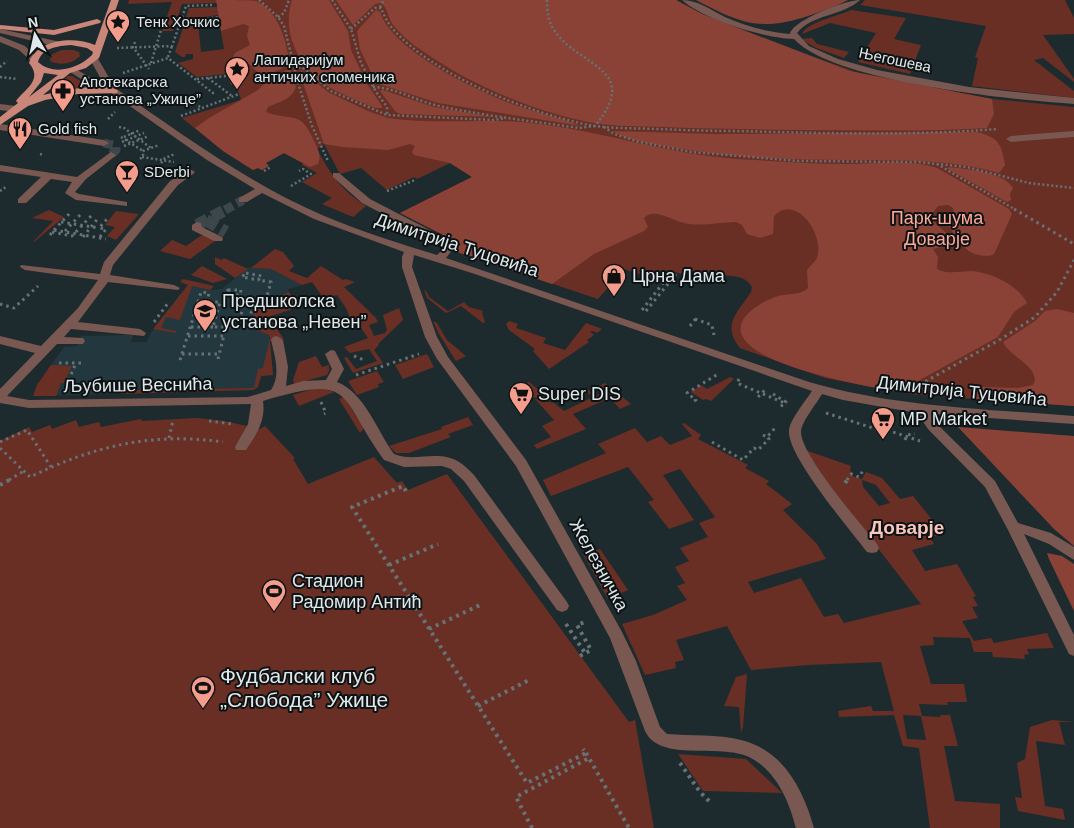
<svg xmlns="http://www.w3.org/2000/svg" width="1074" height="828" font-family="Helvetica,sans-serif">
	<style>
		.built { fill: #23383e }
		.green { fill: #692f25; fill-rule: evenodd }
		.forest { fill: #8a4236 }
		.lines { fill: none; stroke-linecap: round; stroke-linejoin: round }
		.minor-tunnel-far1 { stroke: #3b474a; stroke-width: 9; stroke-dasharray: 9 4.5; stroke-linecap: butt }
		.minor-tunnel { stroke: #3b474a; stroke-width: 12; stroke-dasharray: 12 5.5; stroke-linecap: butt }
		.path-far2 { stroke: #677275; stroke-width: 2.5; stroke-dasharray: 2 2.5; stroke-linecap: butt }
		.path-far1 { stroke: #677275; stroke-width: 3; stroke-dasharray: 2.5 4; stroke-linecap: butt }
		.path { stroke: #677275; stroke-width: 4; stroke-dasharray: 3 4.5; stroke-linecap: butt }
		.minor { fill: #795851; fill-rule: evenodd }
		.major { fill: #c98679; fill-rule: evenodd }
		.labels { text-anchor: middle; stroke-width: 4; stroke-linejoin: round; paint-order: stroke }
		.far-poi-label { font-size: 15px; fill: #e0e8ea; stroke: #0d1214; text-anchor: start }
		.far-street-label { font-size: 15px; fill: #e0e8ea; stroke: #0d1214 }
		.park-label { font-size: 18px; fill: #fea999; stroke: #0d1214 }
		.street-label { font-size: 18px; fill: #e0e8ea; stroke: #0d1214 }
		.poi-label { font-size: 18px; fill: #e0e8ea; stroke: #0d1214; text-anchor: start }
		.neighbourhood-label { font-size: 19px; font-weight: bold; fill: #f9c6bc; stroke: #0d1214 }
		.near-poi-label { font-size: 21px; fill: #e0e8ea; stroke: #0d1214; text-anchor: start }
	</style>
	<rect width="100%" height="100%" fill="#1e2b2e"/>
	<polygon class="built" points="248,268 271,269 302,285 288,289 289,292 258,306 252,317 254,329 269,335 273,375 261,376 258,387 253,390 33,396 37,385 64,347 77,346 81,336 133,335 131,342 147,342 150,334 188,285 210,290 222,289"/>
	<g class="green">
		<path d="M 129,0 L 676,0 L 702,14 L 763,39 L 862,74 L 992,99 L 1074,107 L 1074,406 L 920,395 L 909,394 L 904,389 L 898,392 L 825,378 L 740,348 C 721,325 738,312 751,292 L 752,287 C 743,269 712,279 696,273 L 692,277 L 675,272 L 666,283 L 624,269 L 598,299 L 454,251 L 461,244 L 400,213 L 472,177 L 450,163 L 417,179 L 414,177 L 387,190 L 361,168 L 340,174 L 324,144 L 317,149 C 331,175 341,190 366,206 L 353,217 L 322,204 L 332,198 L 302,182 L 317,173 L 302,165 L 303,163 L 284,153 L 266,163 L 269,166 L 262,170 L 258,168 L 253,170 L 223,151 L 182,118 L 241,100 L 236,84 L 231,85 L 227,74 L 197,77 L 178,63 L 193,59 L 193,54 L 186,54 L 185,57 L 182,57 L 175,52 L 185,22 L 219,19 L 218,15 L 185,20 L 189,8 L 217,7 L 217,3 L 182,4 L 173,31 L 162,31 L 172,2 L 128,4 ZM 219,20 L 224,49 L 201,52 L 198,23 Z"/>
		<polygon points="865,0 1065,0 1074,18 1074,34 1043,35 1074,79 1074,82 1043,58 1034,60 1074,91 1074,98 972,86 978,58 975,57 986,26 860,5"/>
		<path d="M 851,10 L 906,18 L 894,39 L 921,45 L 910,74 L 858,62 L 876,33 L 830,23 L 802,34 C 807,22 839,16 851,10 Z"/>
		<polygon points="812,38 817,44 849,52 844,58 816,48 801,39"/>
		<path d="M 61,50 L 73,50 L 79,52 L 80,56 C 73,64 60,66 50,61 L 51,55 Z"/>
		<polygon points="68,76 72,76 89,86 49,92"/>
		<polygon points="49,210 64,217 34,242 33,242 53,221 32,218"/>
		<polygon points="116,211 139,214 116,240 107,236 115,227 105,225"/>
		<polygon points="389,221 440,246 383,227"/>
		<polygon points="202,235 215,241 190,259 160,251 172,240 186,246"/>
		<polygon points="275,249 283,252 294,266 289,271 307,278 321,266 343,280 346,279 355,282 344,287 376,318 378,322 369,325 374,336 385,333 387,330 383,315 399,308 403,320 378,344 379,345 374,350 383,363 353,373 344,358 347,357 356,369 377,361 369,349 350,353 344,347 368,338 359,325 350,318 346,308 337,295 324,299 312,282 302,285 271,269 251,268"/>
		<polygon points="215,257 221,260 224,258 248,269 235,278 215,264"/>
		<polygon points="202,266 227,279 213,283 191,275"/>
		<polygon points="183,279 214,286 210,290 192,286 180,320 166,317 161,328 177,331 175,333 153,329 188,285 180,282"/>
		<polygon points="424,290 427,292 429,297 448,311 464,302 469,307 483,311 482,313 485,322 483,323 461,306 446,313 427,298"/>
		<polygon points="289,292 299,307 268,317 284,339 270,341 273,375 261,376 258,387 253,390 121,394 123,390 254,388 258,369 263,368 270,338 269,335 254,329 252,317 258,306"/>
		<polygon points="433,321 437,323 447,340 466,356 456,361 439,334"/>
		<polygon points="509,321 518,324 516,328 546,338 543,343 565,350 586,323 602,329 597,333 593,331 590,332 594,335 587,340 589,342 549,369 533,351 535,349 509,330 506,324"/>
		<polygon points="427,354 434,367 403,379 395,365"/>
		<polygon points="316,356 322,367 329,365 329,371 327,375 294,384 293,380 299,362"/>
		<polygon points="51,365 72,366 64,383 61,383 56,396 33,396 37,385"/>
		<polygon points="377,371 384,382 378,384 379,387 357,395 348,381"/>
		<polygon points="730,377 734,379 711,401 706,399 703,400 691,392 701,385 707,389"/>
		<polygon points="529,382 552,401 532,397 524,400 519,395 512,397 508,391"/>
		<polygon points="605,383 631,404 620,409 610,398 573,414 586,429 537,449 534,445 551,437 542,426 554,420 535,399 554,403 564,411 593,397 584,389 586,388 596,396 603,392 597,387"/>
		<polygon points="316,388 323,388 334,392 299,406 293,395"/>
		<polygon points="344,397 364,428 360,433 339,399"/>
		<polygon points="468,417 473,425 448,434 451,437 409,453 396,453 389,446 442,429 441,427"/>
		<polygon points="197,418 224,421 260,429 265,426 295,458 293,459 308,484 374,457 397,483 402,481 408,490 447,474 629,722 635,720 654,828 0,828 0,441 29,427 32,432 50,425 52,429 76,420 79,427 99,422 101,427 141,419 142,421"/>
		<path d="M 684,423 L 701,435 L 698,439 L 748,465 L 745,468 L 769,481 L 766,484 L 792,504 L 783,510 L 817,544 L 826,559 L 748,582 L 754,593 L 801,578 L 824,617 L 838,614 L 844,623 L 921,604 L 830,486 L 805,450 L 851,466 L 850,471 L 853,473 L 852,476 L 862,479 L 866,472 L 882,478 L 900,499 L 913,496 L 938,527 L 945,525 L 946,527 L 941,535 L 930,537 L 934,544 L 912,550 L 925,571 L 957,564 L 976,596 L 973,597 L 978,606 L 972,607 L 978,618 L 962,621 L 974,641 L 991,638 L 994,643 L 1047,633 L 1054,648 L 1027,649 L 1029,654 L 1024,655 L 1025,659 L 993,657 L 992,652 L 974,652 L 970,638 L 933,637 L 934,645 L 920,646 L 931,684 L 964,684 L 967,702 L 947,702 L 948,705 L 919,704 L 922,716 L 941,717 L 940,715 L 950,715 L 958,746 L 944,746 L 955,801 L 1000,804 L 1000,828 L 930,828 L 919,748 L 903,746 L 894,715 L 839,717 L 838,711 L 871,706 L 873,711 L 894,711 L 881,662 L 808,665 L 751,670 L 727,626 L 676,640 L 684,660 L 675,662 L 676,668 L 645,675 L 622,624 L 653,615 L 687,600 L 677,586 L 685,583 L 675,567 L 689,561 L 680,548 L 708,537 L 699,523 L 715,517 L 680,469 L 663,475 L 694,520 L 669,529 L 648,502 L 654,500 L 628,467 L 551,496 L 543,480 L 606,453 L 598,444 L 635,428 L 647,442 L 661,436 L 670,445 L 692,436 L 682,424 ZM 862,480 L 876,485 L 890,503 L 879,506 L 863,487 ZM 903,715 L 921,716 L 926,740 L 907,739 Z"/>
		<polygon points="600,549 628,590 608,599 583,554"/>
		<polygon points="747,674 743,727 741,733 739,707 724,706 736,677"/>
		<polygon points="1052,720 1074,722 1059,722 1065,745 1036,741 1045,806 1063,809 1065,820 1018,811 1015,797 1022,798 1017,763 1025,759 1030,727"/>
		<polygon points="678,754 746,759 782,793 703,791"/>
	</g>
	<g class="forest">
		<path d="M 216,0 C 226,0 249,0 256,1 C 278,11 286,39 289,61 L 281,69 L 267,75 L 274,76 L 290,69 L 296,87 C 291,100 279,102 268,107 L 266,112 C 297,123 300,108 316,145 C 319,152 321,156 318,164 L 310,167 L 284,153 L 266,163 L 269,166 L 262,170 L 258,168 L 253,170 L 223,151 L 195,128 L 209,118 L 258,90 L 264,84 L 263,77 L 249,64 L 236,60 L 233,57 L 235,53 L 250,45 L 247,36 L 249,26 L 243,24 L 221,31 Z"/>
		<path d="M 292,0 L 329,0 L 348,31 L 351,50 L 367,84 L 382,106 L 382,108 L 375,108 C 362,102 348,97 336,91 C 303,74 280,36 292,0 Z"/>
		<path d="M 336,0 L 676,0 L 702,14 L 850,71 L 992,99 L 994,114 L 987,128 C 922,132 856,130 791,130 C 748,129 706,129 663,127 C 638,126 612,127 588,122 C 539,112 483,90 441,63 C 425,53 406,41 394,26 C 388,19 388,8 381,3 L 375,4 L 353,25 Z"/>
		<path d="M 696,0 L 848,0 C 835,7 822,11 808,16 C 760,32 740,23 696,0 Z"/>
		<path d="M 376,10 L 380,12 C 393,51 474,89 512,104 C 534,112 559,117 581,126 L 438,103 L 376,83 L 360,49 L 357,31 Z"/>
		<path d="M 301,70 L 328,92 L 368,111 L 388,118 C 436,125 485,118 532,123 C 602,131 667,154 737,159 C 773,161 810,164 847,164 C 876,164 908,159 937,168 L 1009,209 L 1012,214 L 995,252 L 993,255 C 969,260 957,242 947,222 L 954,215 L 953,208 L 948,205 L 938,206 L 931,215 L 930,218 L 946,233 L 950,245 L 933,249 L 938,257 L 937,269 C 947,275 961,271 972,271 C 992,273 1018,285 1027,303 L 1014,312 L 998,337 L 898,392 C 872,387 724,363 742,322 C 747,311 764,301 775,297 C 786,293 800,296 808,288 L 807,270 C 810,266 815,262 817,258 C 825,235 796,193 774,216 L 773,234 L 760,238 L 747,234 L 742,225 L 736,222 C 720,222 701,227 684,223 C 672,220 653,207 644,218 L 648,227 L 644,231 L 594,254 L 552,284 L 454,251 L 461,244 L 400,213 L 472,177 L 450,163 L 414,155 L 412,152 L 415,146 L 410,144 L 388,150 L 343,147 L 324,144 L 304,86 Z"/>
		<polygon points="383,90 434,107 493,117 401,114 396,112 380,91"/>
		<path d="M 613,131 L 715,134 L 977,132 C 999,138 1001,143 1005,165 L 999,173 C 947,158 898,161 845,160 C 789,160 730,157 675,148 C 656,144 629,142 613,131 Z"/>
		<path d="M 949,167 C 966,169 1004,172 1013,188 L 1010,194 L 1011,200 L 1007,202 L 948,169 L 947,168 Z"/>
		<path d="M 1057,309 L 1074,313 L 1074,406 L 975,399 L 974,394 L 983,387 L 1018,388 L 1033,385 L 1035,381 C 1035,364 1010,357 1003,342 L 1035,321 L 1045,311 Z"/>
		<polygon points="958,427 1074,436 1074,546 1054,529"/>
		<polygon points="1047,553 1062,556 1074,564 1074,611 1049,559"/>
	</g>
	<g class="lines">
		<g class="minor-tunnel-far1">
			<polyline points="104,143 116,146 116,150 111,155"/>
			<polyline points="225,210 243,200"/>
		</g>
		<g class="minor-tunnel">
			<polyline points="206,220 226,232"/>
			<polyline points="197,225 227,209"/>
		</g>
		<g class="path-far2">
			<polyline points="259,0 278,17 284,26 299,86 312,126 328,161"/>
			<polyline points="332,0 351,29 361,63 376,92 387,107 387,115"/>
			<polyline points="380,7 384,0"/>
			<polyline points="278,17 284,13 289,0"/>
			<polyline points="180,22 219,17"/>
			<path d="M 351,29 L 375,8 L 381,8 C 384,15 387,22 392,28 C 432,75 529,113 589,125 C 612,129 634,128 657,129 C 682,130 707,131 733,131 C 821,133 909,136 997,129"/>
			<polyline points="135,42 133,47 149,69"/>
			<polyline points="117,48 172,46 186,6 213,5"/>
			<polyline points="168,57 172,46"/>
			<polyline points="151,63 161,30"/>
			<polyline points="294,66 305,69 331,91 387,115 494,120 506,118"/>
			<polyline points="0,67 7,61"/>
			<polyline points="123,73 168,58 213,93 211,93"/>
			<polyline points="0,77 17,79"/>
			<polyline points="208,78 232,96"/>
			<polyline points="197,79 227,76"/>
			<path d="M 373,87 C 397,88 416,101 439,106 C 485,116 532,121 579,128 L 595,126 C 643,68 578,67 554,30 C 548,21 547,10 547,0"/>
			<polyline points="195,103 200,107"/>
			<polyline points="181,116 239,94"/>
			<polyline points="108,119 115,112"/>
			<polyline points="119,127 124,128 151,148"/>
			<polyline points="604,127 614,134 639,142 691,152 798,161 918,162 967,167 1029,183 1074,188"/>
			<polyline points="121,137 143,151"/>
			<polyline points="124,137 140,130"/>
			<polyline points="122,142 144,133"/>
			<polyline points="124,146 149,136"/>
			<polyline points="40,154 43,155"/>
			<polyline points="142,157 174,162"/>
			<polyline points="140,159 143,156 143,151 159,145"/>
			<polyline points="161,163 165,158 175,154"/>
			<polyline points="937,164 1016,210"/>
			<polyline points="264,171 271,167"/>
			<polyline points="291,186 311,174 303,169 299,171"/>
			<polyline points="0,191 6,187"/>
			<polyline points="387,191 415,180"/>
		</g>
		<g class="path-far1">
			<polyline points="1014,209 1074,244"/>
			<polyline points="61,222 99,228"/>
			<polyline points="54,230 71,212"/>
			<polyline points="65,231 81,214"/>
			<polyline points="52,232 72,236 91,216"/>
			<polyline points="50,235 54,230 106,239"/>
			<polyline points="83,237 99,217"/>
			<polyline points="100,237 106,229 99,228 108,218"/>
			<polygon points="246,273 262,276 258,280 242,277"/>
			<polygon points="228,290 241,290 240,295 224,295"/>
			<polyline points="198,302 201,292 209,293 207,302"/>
			<polyline points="0,304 14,308 38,286"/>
			<polyline points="642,310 663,283"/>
			<polyline points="646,311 676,274"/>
			<polyline points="695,319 712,325 714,335"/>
			<polyline points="154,322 168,303"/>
			<polyline points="690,326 697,317"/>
			<polyline points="191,327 213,327"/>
			<polyline points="238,327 244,303 240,295"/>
			<polyline points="188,336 224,336"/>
			<polyline points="182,354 219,354"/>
			<polyline points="354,356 364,360"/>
			<polyline points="218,359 226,327"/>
			<polyline points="180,360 198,302 220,302 213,327 246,327 253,307 267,296 271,282 258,280"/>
			<polyline points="59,363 82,363"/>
			<polyline points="356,375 419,354"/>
			<polyline points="739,379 737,383 787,404"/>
			<polyline points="66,386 76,363"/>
			<polyline points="914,388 1001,339 1035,317 1057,292 1074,260"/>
			<polyline points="773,394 786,402 779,408"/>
			<polyline points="758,397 766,389"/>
			<polyline points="694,401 696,400 687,393 718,374"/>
			<polyline points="321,402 326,413 324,414"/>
			<polyline points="826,413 876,429"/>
			<polyline points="209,421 233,424"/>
			<polyline points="887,430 920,441"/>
			<polyline points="763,435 767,437 775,428"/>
			<polyline points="169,438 173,420"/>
			<polyline points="905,440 907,435 915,434"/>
			<polyline points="0,442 27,430 51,467"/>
			<polyline points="712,442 743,460 754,448 758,450 769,439 767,437"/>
			<path d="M 0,448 L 30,477 C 94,446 152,432 223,442"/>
			<polyline points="9,480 24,471"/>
			<polyline points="847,480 851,474 859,477 864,469"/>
		</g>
		<g class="path">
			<polyline points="845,483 848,479"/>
			<polyline points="0,485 11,479"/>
			<polyline points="406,491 403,486 352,507 527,783 586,753 583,749"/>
			<polyline points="389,565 438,544"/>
			<polyline points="566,624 585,653"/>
			<polyline points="429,629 480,605"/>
			<polyline points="580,656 591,650 577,625 585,622"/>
			<polyline points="478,706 531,679"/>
			<polyline points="586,753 629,828"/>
			<polyline points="680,763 700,792 711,803"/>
			<polyline points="532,828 516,797 589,758"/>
		</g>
		<g class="minor">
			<path d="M 682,0 C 698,0 711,10 725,17 C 746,26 767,32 790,34 C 793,20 846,0 860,0 C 843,16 812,14 797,33 L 809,46 L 838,59 L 877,70 L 969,87 L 1074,98 L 1074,104 C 1014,100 833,82 794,39 C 764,38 704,20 682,0 Z"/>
			<polygon points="0,29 61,42 62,44 58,47 0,33"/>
			<polygon points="0,36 25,46 37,58 30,60 19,50 0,42"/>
			<path d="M 94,56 L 97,57 L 111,81 L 111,85 C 179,132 246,182 322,215 C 359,231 398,243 437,255 L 443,249 L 440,244 L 362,203 L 333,177 L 333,173 L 339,173 L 370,199 L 449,240 L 453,249 L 446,258 L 809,382 C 895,407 985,409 1074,416 L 1074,424 L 931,414 L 936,423 L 995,481 L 1018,523 L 1051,533 L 1074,547 L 1074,560 L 1049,544 L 1024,534 L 1074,635 L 1074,656 L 1069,654 L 1007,528 L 985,487 L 928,429 L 917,413 L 843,400 L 822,394 C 817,403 802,421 801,431 C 799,453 861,524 877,544 L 879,548 L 877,552 L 872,553 L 867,552 C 850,530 787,455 789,431 C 789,421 806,400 812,391 L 475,274 L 414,255 L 412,267 L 437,337 L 448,357 L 526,460 L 622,632 L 636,661 L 660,727 L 667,734 C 691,736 717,734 741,740 C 783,750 803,789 814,828 L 796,828 C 789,801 776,770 749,757 C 720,743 660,763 645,731 L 610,638 L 516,466 L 437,359 L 425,337 L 402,267 L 402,257 L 404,252 L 314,219 L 262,193 L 247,202 L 239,202 L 239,198 L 255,189 L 207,160 L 104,88 L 92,86 L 67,70 L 74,68 L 98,82 L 103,83 L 90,59 Z"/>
			<polygon points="0,104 16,106 21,109 16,112 0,110"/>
			<polygon points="0,124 104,140 109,143 104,146 0,130"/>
			<polygon points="1074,131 1074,137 1011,142 1006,139 1011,136"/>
			<polygon points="111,152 116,155 114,157 86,179 75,192 79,194 127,202 127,206 76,200 65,193 72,182 51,179 26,203 18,203 18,199 41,177 0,171 0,165 77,177"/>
			<path d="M 190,169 L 195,172 L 193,174 L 178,185 L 113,265 L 110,275 L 174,285 L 180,288 L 178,290 L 108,282 L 78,322 L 140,329 L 146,333 L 144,336 L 71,329 L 64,337 L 83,338 L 85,341 L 83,344 L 57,344 L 7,396 L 29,400 L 248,397 L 271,390 C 281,375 275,357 271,340 L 273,337 L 277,336 L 283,340 L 288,367 L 286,386 L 303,381 L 326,380 L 332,369 L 325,354 L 331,350 L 335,351 L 344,369 L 337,382 C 365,393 377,431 394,454 C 414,463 438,449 459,462 C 464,465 469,470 474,475 L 567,602 L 569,606 L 567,610 L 562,612 L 557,610 L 464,481 L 451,469 L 442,466 L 404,467 L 384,460 C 337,395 356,373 263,401 C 266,421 256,435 246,450 L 236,450 L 235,447 L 248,424 L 251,404 L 29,408 L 0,403 L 0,389 L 35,353 L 0,344 L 0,336 L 41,346 L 78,308 L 98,280 L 25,270 L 20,267 L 21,265 L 100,274 L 104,262 L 170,181 Z"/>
			<polygon points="197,222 201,223 202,227 222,237 223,239 222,241 214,241 192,230 192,225"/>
		</g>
		<g class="major">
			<path d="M 111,0 L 119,0 L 99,58 L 86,68 L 70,73 L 43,95 C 59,91 105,81 118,91 L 117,93 L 78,94 L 45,100 L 28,106 L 0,125 L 0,117 L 18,103 L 16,101 C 26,88 43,80 29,63 C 37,39 74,36 95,45 ZM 71,45 L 87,48 L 93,52 L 92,55 C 78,69 53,76 38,62 C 42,48 57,46 71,45 ZM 44,73 L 58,75 L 29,97 L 41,82 Z"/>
			<polygon points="97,19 101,21 100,23 54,35 0,29 0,25 54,30"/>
		</g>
	</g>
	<defs>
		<g id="sight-pin" transform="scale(1.25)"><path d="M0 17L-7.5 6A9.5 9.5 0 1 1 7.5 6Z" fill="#f49d8c" stroke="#0d1214"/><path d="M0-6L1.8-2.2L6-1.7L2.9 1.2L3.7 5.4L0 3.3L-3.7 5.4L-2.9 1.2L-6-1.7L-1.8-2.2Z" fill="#111"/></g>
		<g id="pharmacy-pin" transform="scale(1.25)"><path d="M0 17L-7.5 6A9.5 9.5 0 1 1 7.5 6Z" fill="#f49d8c" stroke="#0d1214"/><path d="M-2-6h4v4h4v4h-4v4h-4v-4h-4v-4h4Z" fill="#111"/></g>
		<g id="restaurant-pin" transform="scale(1.25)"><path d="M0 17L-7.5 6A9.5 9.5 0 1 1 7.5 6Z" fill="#f49d8c" stroke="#0d1214"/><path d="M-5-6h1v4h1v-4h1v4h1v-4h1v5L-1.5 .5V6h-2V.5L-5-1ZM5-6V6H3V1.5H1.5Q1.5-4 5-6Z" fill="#111"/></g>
		<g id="bar-pin" transform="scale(1.25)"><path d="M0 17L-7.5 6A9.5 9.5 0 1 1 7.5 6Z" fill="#f49d8c" stroke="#0d1214"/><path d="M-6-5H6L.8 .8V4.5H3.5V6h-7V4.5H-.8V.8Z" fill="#111"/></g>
		<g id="shop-pin" transform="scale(1.25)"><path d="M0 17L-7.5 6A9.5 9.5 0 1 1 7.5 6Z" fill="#f49d8c" stroke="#0d1214"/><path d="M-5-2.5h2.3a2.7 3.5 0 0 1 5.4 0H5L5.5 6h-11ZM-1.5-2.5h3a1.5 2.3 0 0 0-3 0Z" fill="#111"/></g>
		<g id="school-pin" transform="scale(1.25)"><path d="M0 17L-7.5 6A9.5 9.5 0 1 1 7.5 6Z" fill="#f49d8c" stroke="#0d1214"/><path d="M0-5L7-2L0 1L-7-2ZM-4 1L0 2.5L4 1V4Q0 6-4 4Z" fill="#111"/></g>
		<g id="supermarket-pin" transform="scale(1.25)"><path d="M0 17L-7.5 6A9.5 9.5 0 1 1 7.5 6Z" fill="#f49d8c" stroke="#0d1214"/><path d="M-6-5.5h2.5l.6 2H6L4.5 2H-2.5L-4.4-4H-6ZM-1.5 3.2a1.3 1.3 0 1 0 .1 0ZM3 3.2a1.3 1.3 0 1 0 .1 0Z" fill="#111"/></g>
		<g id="stadium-pin" transform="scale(1.25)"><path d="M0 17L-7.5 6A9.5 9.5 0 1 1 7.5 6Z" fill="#f49d8c" stroke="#0d1214"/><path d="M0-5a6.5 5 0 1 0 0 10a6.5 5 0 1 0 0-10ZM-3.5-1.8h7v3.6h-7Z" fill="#111"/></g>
	</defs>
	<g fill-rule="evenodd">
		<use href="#sight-pin" x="118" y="22"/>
		<use href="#sight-pin" x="237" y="69"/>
		<use href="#pharmacy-pin" x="63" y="91"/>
		<use href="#restaurant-pin" x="20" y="129"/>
		<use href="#bar-pin" x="127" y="172"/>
		<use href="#shop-pin" x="614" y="276"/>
		<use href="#school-pin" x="205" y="311"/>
		<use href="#supermarket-pin" x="521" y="394"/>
		<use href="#supermarket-pin" x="883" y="419"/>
		<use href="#stadium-pin" x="274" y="591"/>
		<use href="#stadium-pin" x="203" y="688"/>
	</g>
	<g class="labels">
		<g class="far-poi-label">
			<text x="136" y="27">Тенк Хочкис</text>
			<text x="254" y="65">Лапидаријум<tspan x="254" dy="17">античких споменика</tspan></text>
			<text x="80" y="87">Апотекарска<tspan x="80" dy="17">установа „Ужице”</tspan></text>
			<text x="38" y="134">Gold fish</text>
			<text x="144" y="177">SDerbi</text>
		</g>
		<g class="far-street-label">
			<text transform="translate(895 60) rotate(12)" y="5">Његошева</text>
		</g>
		<g class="park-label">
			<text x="937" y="224">Парк-шума<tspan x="937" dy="21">Доварје</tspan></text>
		</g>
		<g class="street-label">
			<text transform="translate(457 245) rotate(18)" y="6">Димитрија Туцовића</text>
			<text transform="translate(138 385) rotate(-1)" y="6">Љубише Веснића</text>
			<text transform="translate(962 391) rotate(6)" y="6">Димитрија Туцовића</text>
			<text transform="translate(599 565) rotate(61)" y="6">Железничка</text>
		</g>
		<g class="poi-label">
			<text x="632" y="282">Црна Дама</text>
			<text x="222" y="307">Предшколска<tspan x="222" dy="21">установа „Невен”</tspan></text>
			<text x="538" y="400">Super DIS</text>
			<text x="900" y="425">MP Market</text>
			<text x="292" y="587">Стадион<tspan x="292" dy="21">Радомир Антић</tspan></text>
		</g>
		<g class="neighbourhood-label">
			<text x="907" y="534">Доварје</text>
		</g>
		<g class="near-poi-label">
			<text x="220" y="683">Фудбалски клуб<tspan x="220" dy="24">„Слобода” Ужице</tspan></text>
		</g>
	</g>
	<g transform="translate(35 35) rotate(351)" stroke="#0d1214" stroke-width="4" paint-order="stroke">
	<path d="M0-4L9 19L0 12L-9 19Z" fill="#e0e8ea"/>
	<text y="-8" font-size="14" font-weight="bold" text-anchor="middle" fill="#e0e8ea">N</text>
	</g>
</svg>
